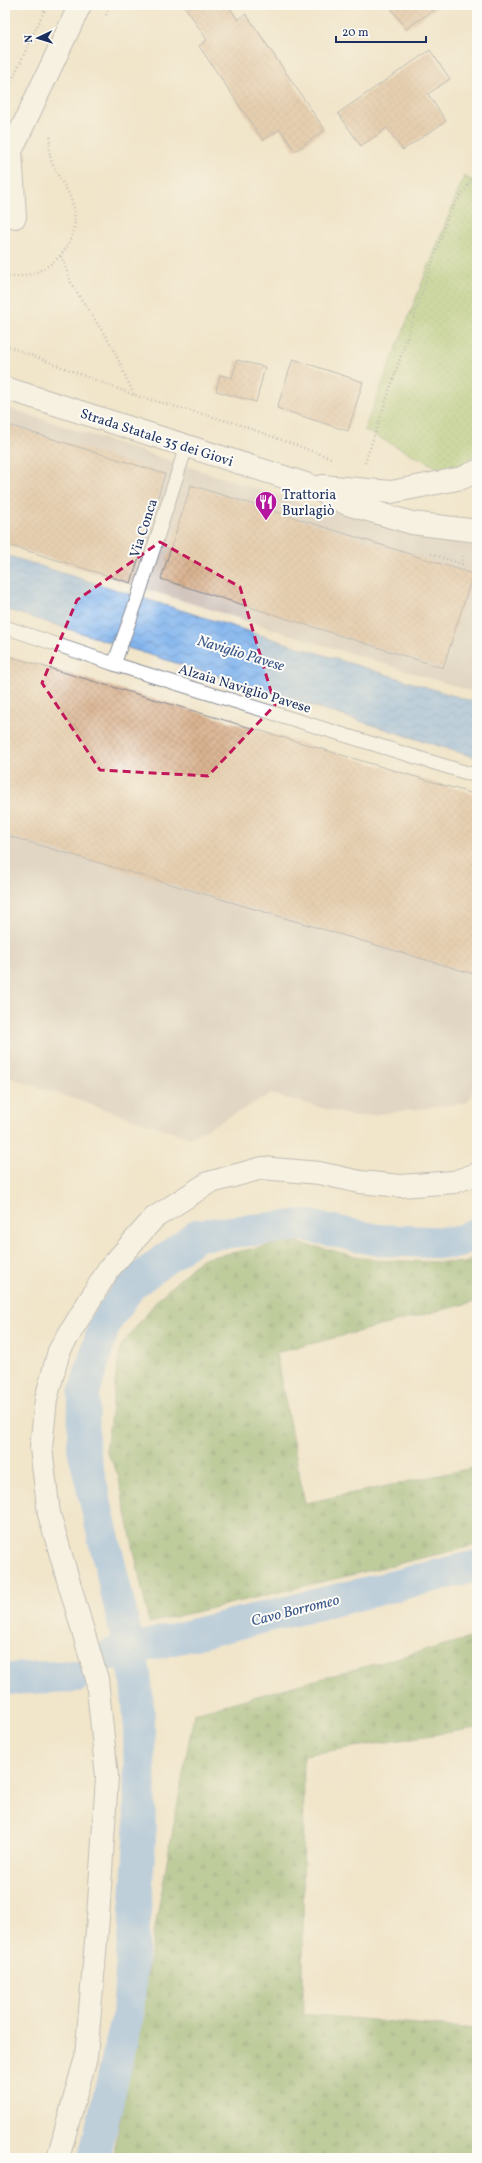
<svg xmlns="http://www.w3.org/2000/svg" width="482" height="2163" font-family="Vollkorn,serif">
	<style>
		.industrial { fill: #cec1ba }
		.forest { fill: url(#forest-firs); stroke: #4e6e60 }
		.park { fill: url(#park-dots); stroke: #5e7b68 }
		.water { fill: url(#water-waves); stroke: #4e71a6 }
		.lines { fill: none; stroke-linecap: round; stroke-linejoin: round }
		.canal { stroke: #80b3ed; stroke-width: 32 }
		.building { fill: url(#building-cross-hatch) }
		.lane-casing { stroke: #868a94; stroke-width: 15 }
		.street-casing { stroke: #868a94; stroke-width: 24 }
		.secondary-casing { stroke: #868a94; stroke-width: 24 }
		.primary-casing { stroke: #868a94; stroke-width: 24 }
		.path { stroke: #868a94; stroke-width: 2.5; stroke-dasharray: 1 3; stroke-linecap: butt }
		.lane { stroke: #fff; stroke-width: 13 }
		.street { stroke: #fff; stroke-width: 22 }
		.secondary { stroke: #fff; stroke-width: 22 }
		.primary { stroke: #fff; stroke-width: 22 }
		.marked { fill: none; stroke: #c2185b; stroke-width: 3; stroke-dasharray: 8 5; stroke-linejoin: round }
		.labels { text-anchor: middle; stroke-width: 4; stroke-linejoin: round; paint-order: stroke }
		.street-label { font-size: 14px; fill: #1b2f5e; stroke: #fdfcf7 }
		.poi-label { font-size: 14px; fill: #1b2f5e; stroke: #fdfcf7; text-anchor: start }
		.water-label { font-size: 15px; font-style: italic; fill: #395789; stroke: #fdfcf7 }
	</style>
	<defs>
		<pattern id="forest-firs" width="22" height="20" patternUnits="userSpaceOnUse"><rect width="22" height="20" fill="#81ac63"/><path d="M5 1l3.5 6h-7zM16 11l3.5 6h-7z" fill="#698c55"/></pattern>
		<pattern id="park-dots" width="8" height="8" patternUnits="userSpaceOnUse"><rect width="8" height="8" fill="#a2c771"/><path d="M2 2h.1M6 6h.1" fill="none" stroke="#83a260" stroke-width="1.8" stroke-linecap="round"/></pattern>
		<pattern id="water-waves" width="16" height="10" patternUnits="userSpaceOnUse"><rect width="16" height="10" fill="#80b3ed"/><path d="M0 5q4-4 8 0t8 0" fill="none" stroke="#6892c3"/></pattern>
		<pattern id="building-cross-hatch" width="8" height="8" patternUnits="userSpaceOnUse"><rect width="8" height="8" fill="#dab390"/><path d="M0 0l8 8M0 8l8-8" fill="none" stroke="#ba9a7f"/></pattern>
	</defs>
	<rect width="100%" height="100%" fill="#fdfcf7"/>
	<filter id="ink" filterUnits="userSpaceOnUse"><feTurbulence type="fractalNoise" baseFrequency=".025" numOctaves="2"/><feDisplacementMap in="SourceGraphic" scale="8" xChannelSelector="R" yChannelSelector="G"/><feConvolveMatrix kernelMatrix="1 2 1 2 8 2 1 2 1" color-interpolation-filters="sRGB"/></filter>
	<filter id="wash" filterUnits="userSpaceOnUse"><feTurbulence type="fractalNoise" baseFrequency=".012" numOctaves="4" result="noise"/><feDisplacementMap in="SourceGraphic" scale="16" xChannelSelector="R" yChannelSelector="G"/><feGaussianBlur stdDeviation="0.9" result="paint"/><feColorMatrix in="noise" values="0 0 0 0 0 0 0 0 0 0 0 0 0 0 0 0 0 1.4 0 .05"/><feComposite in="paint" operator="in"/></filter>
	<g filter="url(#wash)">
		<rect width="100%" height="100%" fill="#f1e5ca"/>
		<g class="industrial">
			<polygon points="5,407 304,504 477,547 477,693 5,545"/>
			<polygon points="5,655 477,795 477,1085 466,1103 355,1117 271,1094 190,1138 5,1076"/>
		</g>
		<g class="forest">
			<polygon points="290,1241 374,1260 465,1263 477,1256 477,1301 276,1353 305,1503 477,1467 477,1545 149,1623 118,1475 106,1450 120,1347 158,1299 201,1259"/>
			<polygon points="477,1636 477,1728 304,1755 303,2014 477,2029 477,2158 113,2158 194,1713"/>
		</g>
		<polygon class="park" points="464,176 477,183 477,454 448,473 364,430"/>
		<polygon class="water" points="5,555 477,703 477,758 5,609"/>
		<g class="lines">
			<g class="canal">
				<polyline points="112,1654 477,1566"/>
				<polyline points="5,1679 76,1676"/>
				<polyline points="94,2158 128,2014 140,1840 139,1715 135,1674 83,1448 84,1394 105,1323 131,1285 197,1235 304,1225 378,1240 455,1243 477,1233"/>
			</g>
		</g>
		<g id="blocks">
			<g class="building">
				<polygon points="184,5 228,5 238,20 246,14 325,130 295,151 280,129 263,140 199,46 207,40"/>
				<polygon points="389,5 441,5 406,29"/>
				<polygon points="430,50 450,79 428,94 446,121 403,150 387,128 361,146 338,113"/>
				<polygon points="293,359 363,382 348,431 277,408"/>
				<polygon points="237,360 265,367 256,402 216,391 220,375 232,378"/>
				<polygon points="5,424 165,474 131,583 5,544"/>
				<polygon points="191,485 473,574 443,668 161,579"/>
				<polygon points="5,655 477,795 477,975 5,835"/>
			</g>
		</g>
	</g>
	<g filter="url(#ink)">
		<use href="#blocks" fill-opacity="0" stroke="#868a94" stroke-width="1"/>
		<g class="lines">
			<g class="lane-casing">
				<g id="lane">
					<polyline points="5,627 114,664 477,776"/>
					<polyline points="114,664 138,597 186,447"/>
				</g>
			</g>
			<g class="street-casing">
				<polyline id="street" points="15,217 11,151 80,5"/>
			</g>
			<g class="secondary-casing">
				<polyline id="secondary" points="58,2158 86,2057 98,1918 107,1777 97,1679 49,1514 41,1448 46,1399 59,1351 108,1270 154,1218 208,1183 262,1168 319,1173 360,1182 401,1186 454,1182 477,1174"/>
			</g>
			<g class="primary-casing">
				<g id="primary">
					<polyline points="5,388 309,485 347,504 412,523 477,531"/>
					<polyline points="322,486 391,492 462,478 477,471"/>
				</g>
			</g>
			<g class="path">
				<polyline points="106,15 111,5"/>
				<polyline points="5,95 47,5"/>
				<polyline points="61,256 72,285 112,346 134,395"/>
				<path d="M 5,276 C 45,281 83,247 73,205 C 68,186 53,173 50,155 C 48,148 50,141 51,134"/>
				<polyline points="5,345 134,395 238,424 331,458"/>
				<polyline points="469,444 477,440"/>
				<polyline points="365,463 449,213 477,172"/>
				<polyline points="431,554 462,564 463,556"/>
			</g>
			<use href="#lane" class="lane"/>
			<use href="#street" class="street"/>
			<use href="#secondary" class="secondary"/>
			<use href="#primary" class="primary"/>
		</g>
	</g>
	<path d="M0 0H482V2163H0ZM 160,542 L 240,587 L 275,705 L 208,776 L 100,770 L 42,683 L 77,600 Z" fill="#f1e5ca" fill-opacity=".55" fill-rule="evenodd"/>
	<path class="marked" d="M 160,542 L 240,587 L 275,705 L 208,776 L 100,770 L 42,683 L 77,600 Z"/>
	<defs>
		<g id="restaurant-pin" transform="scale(1.15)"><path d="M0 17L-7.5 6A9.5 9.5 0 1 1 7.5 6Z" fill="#b5179e" stroke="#fdfcf7"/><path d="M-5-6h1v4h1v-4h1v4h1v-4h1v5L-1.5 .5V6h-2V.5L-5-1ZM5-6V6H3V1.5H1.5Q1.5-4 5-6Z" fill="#fff"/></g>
	</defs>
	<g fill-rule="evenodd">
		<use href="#restaurant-pin" x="266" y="502"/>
	</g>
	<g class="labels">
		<g class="street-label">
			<text transform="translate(157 437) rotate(18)" y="5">Strada Statale 35 dei Giovi</text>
			<text transform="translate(143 528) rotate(-72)" y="5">Via Conca</text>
			<text transform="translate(245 688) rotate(17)" y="5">Alzaia Naviglio Pavese</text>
		</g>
		<g class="poi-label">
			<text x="282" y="499">Trattoria<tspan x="282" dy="16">Burlagiò</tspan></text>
		</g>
		<g class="water-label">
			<text transform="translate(241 653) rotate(17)" y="5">Naviglio Pavese</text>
			<text transform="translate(295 1610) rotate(-14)" y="5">Cavo Borromeo</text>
		</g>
	</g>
	<rect width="482" height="2163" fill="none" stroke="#fdfcf7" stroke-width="20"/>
	<g transform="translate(38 38) rotate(266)" stroke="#fdfcf7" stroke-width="3" paint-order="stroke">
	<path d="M0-3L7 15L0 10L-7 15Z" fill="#1b2f5e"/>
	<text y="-6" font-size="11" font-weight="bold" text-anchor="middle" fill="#1b2f5e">N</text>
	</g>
	<path d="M336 36v6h90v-6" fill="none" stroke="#1b2f5e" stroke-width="2"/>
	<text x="342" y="36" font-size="12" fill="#1b2f5e" stroke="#fdfcf7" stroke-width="3" paint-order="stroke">20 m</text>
</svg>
